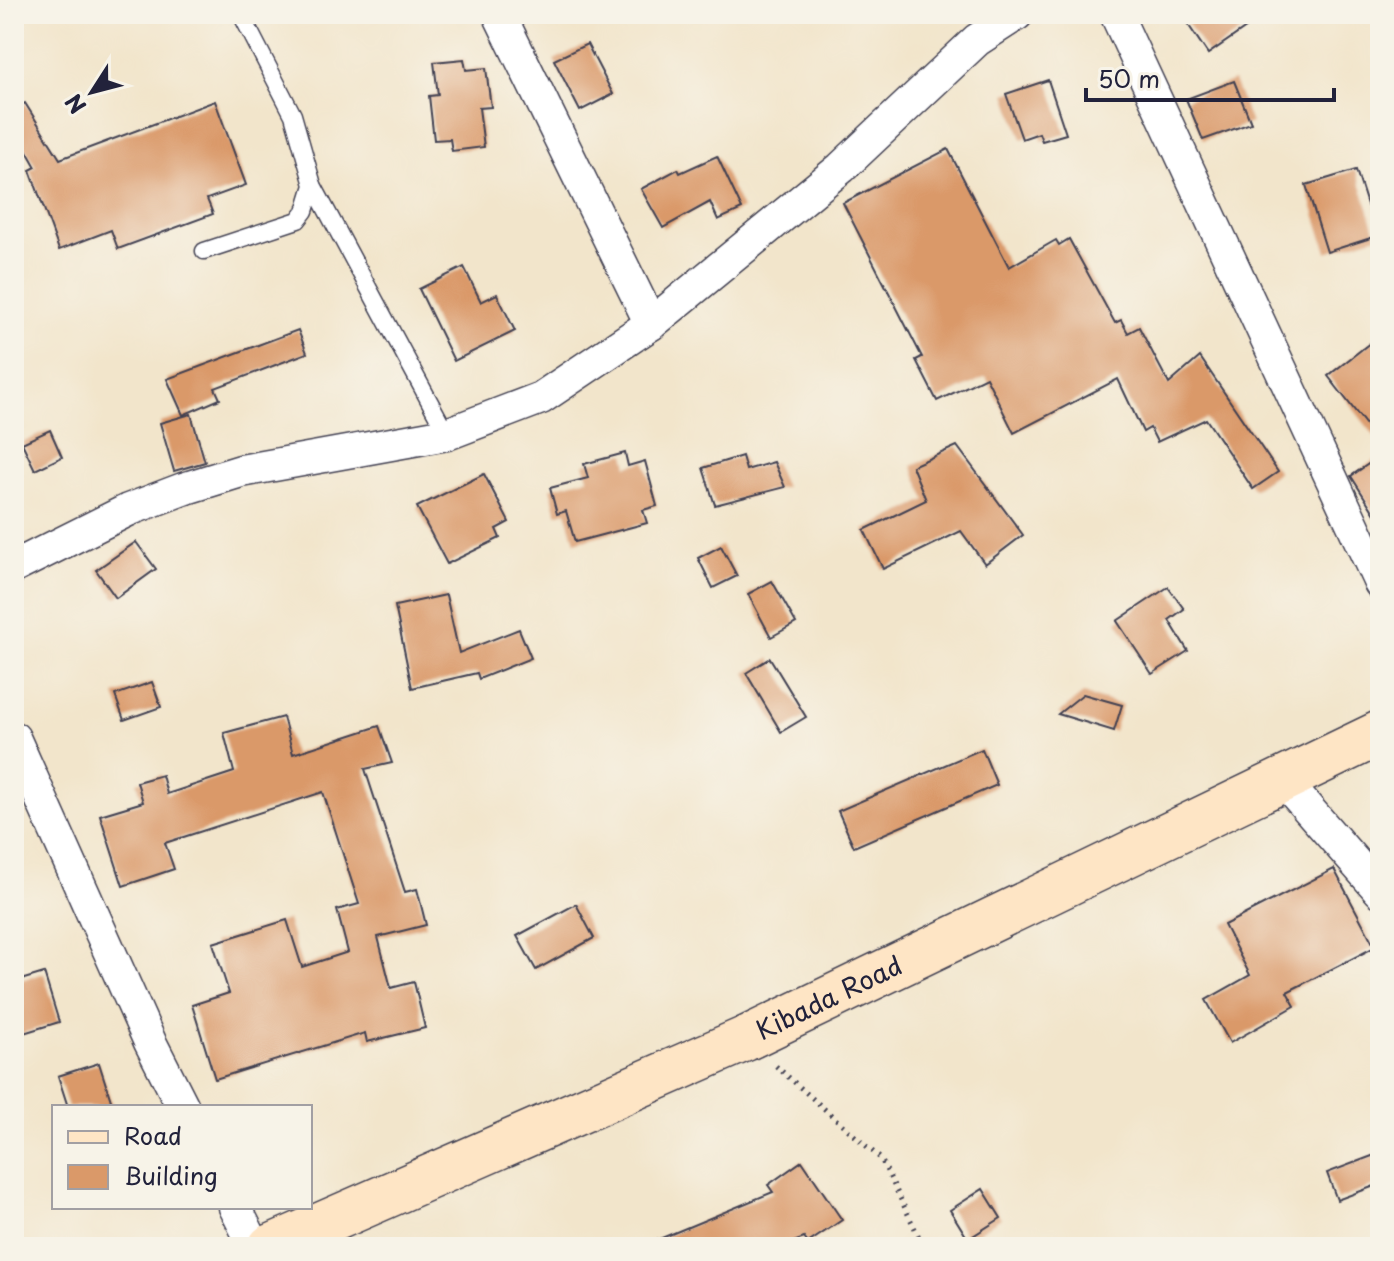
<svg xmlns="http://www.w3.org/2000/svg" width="1394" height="1261" font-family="'Playpen Sans',sans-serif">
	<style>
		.building { fill: #da9969 }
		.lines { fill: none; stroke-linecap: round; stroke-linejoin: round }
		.lane-casing { stroke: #413f51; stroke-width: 19 }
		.street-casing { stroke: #413f51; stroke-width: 35 }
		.secondary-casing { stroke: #413f51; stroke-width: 47 }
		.path { stroke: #413f51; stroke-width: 5; stroke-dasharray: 2 6; stroke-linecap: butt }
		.lane { stroke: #fff; stroke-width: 16 }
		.street { stroke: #fff; stroke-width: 32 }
		.secondary { stroke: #fee5c5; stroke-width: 44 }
		.labels { text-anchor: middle; stroke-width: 7; stroke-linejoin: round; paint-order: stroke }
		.street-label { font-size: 26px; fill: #22223b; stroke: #f7f3e8 }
	</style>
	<rect width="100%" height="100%" fill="#f7f3e8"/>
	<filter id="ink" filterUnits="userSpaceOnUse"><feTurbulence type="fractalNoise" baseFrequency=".0125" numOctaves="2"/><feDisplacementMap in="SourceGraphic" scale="16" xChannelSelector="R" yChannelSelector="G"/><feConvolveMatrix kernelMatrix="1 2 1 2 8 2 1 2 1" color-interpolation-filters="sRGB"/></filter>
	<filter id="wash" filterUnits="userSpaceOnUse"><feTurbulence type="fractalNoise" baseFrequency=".006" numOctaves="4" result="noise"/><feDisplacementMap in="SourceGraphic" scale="32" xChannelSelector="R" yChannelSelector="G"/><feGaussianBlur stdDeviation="1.8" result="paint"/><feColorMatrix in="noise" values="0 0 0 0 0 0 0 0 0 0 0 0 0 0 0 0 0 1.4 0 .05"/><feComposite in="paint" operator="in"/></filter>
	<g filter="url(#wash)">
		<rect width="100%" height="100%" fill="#f2e5cb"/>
		<g id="blocks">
			<g class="building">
				<polygon points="1181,14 1266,14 1208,54"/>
				<polygon points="587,44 613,94 580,111 554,60"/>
				<polygon points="464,59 466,70 486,68 491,107 479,108 484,147 452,151 450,139 434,140 429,96 438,95 434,62"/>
				<polygon points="1048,80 1066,134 1042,141 1039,133 1022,139 1006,94"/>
				<polygon points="1234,81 1251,123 1203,140 1186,99"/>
				<polygon points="215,101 246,185 207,199 213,214 118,249 111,230 59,250 30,170 36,167 14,128 14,109 25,103 60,159"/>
				<polygon points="948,149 1009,267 1056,240 1059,245 1069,239 1115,323 1121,320 1128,333 1139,327 1169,384 1200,357 1278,472 1253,489 1206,419 1157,442 1150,428 1143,432 1118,379 1014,433 986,377 937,401 916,360 922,357 843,203"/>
				<polygon points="717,156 742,209 718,220 710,202 663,228 641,189 678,169 680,173"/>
				<polygon points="1356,170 1377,236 1327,252 1306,185"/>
				<polygon points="464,267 481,302 497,294 515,331 454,361 419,289"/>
				<polygon points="298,330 307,353 215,388 220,399 183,415 167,379"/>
				<polygon points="1380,335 1380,443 1328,376"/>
				<polygon points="191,414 205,462 174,471 160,423"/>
				<polygon points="50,430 62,457 35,470 22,443"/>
				<polygon points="957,446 1023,535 985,564 961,531 883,569 864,530 926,500 912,466"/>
				<polygon points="625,453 628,466 645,461 657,506 643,510 647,523 575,542 566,511 557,514 550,488 588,478 584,464"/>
				<polygon points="742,456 746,470 774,462 785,487 715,505 703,468"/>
				<polygon points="1380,456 1380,522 1351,476"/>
				<polygon points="484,474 509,522 496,529 500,538 447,564 417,507"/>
				<polygon points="136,542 156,569 116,598 96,570"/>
				<polygon points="721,546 737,576 713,588 698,558"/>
				<polygon points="772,581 796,623 771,637 748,594"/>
				<polygon points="1168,587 1184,609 1169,620 1188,651 1152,674 1117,621"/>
				<polygon points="446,595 459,653 519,629 531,658 479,679 477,673 412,688 395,606"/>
				<polygon points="770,658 806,717 781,732 746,673"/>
				<polygon points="152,682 161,707 124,720 115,695"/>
				<polygon points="1083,694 1122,705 1114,731 1058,714"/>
				<polygon points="283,717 293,754 379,726 392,763 365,769 405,892 417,889 426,925 378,937 391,988 414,982 425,1028 367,1042 365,1033 215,1079 192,1005 229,993 213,943 287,920 302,967 348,952 337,910 359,904 323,792 165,843 174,869 123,886 100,815 143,802 137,782 162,775 167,794 234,772 224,733"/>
				<polygon points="982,749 997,785 854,847 838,811"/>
				<polygon points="1334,869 1375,947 1287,992 1295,1006 1230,1043 1206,1000 1250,975 1224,925"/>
				<polygon points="576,904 594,938 536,970 517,936"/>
				<polygon points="44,973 59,1022 14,1036 14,982"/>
				<polygon points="99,1063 113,1107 68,1107 58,1076"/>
				<polygon points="1380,1153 1380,1184 1337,1200 1327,1173"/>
				<polygon points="802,1161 842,1220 808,1243 804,1238 781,1247 640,1247 773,1192 768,1185"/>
				<polygon points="983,1189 1001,1218 968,1239 950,1210"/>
			</g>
		</g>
	</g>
	<g filter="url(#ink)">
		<use href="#blocks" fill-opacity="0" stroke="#413f51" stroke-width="2"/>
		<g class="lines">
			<g class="lane-casing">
				<g id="lane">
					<polyline points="313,185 447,434"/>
					<polyline points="204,251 298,220 305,211 313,185 293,115 241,14"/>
				</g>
			</g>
			<g class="street-casing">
				<g id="street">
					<polyline points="499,14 651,324"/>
					<polyline points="1116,14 1380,583"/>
					<polyline points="14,567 128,510 183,489 241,471 447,434 541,398 651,324 841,168 977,40 1017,14"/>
					<polyline points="14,738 150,1042 183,1107"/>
					<polyline points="1283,780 1380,891"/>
					<polyline points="235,1207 255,1247"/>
				</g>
			</g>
			<g class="secondary-casing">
				<g id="secondary">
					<path id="s1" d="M 270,1247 L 745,1039 L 1380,733"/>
				</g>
			</g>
			<polyline class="path" points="776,1066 881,1159 924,1247"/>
			<use href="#lane" class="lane"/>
			<use href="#street" class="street"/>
			<use href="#secondary" class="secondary"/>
		</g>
	</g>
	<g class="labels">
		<g class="street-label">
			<text dy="9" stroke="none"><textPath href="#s1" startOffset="612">Kibada Road</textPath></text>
		</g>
	</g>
	<rect width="1394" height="1261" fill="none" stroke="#f7f3e8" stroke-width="48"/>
	<rect x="52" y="1105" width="260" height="104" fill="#f7f3e8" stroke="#a29fa3" stroke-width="2"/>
	<rect x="68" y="1131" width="40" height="12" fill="#fee5c5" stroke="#a29fa3" stroke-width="2"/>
	<text x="124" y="1145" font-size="24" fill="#22223b">Road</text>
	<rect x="68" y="1165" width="40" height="24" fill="#da9969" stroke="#a29fa3" stroke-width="2"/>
	<text x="124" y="1185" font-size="24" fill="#22223b">Building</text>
	<g transform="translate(92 92) rotate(234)" stroke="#f7f3e8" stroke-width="6" paint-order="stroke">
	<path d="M0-6L14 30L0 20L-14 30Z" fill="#22223b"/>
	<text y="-12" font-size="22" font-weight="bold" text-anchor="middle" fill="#22223b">N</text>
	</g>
	<path d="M1086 88v12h248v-12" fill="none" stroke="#22223b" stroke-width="4"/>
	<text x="1098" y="88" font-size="24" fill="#22223b" stroke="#f7f3e8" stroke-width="6" paint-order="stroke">50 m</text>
</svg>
